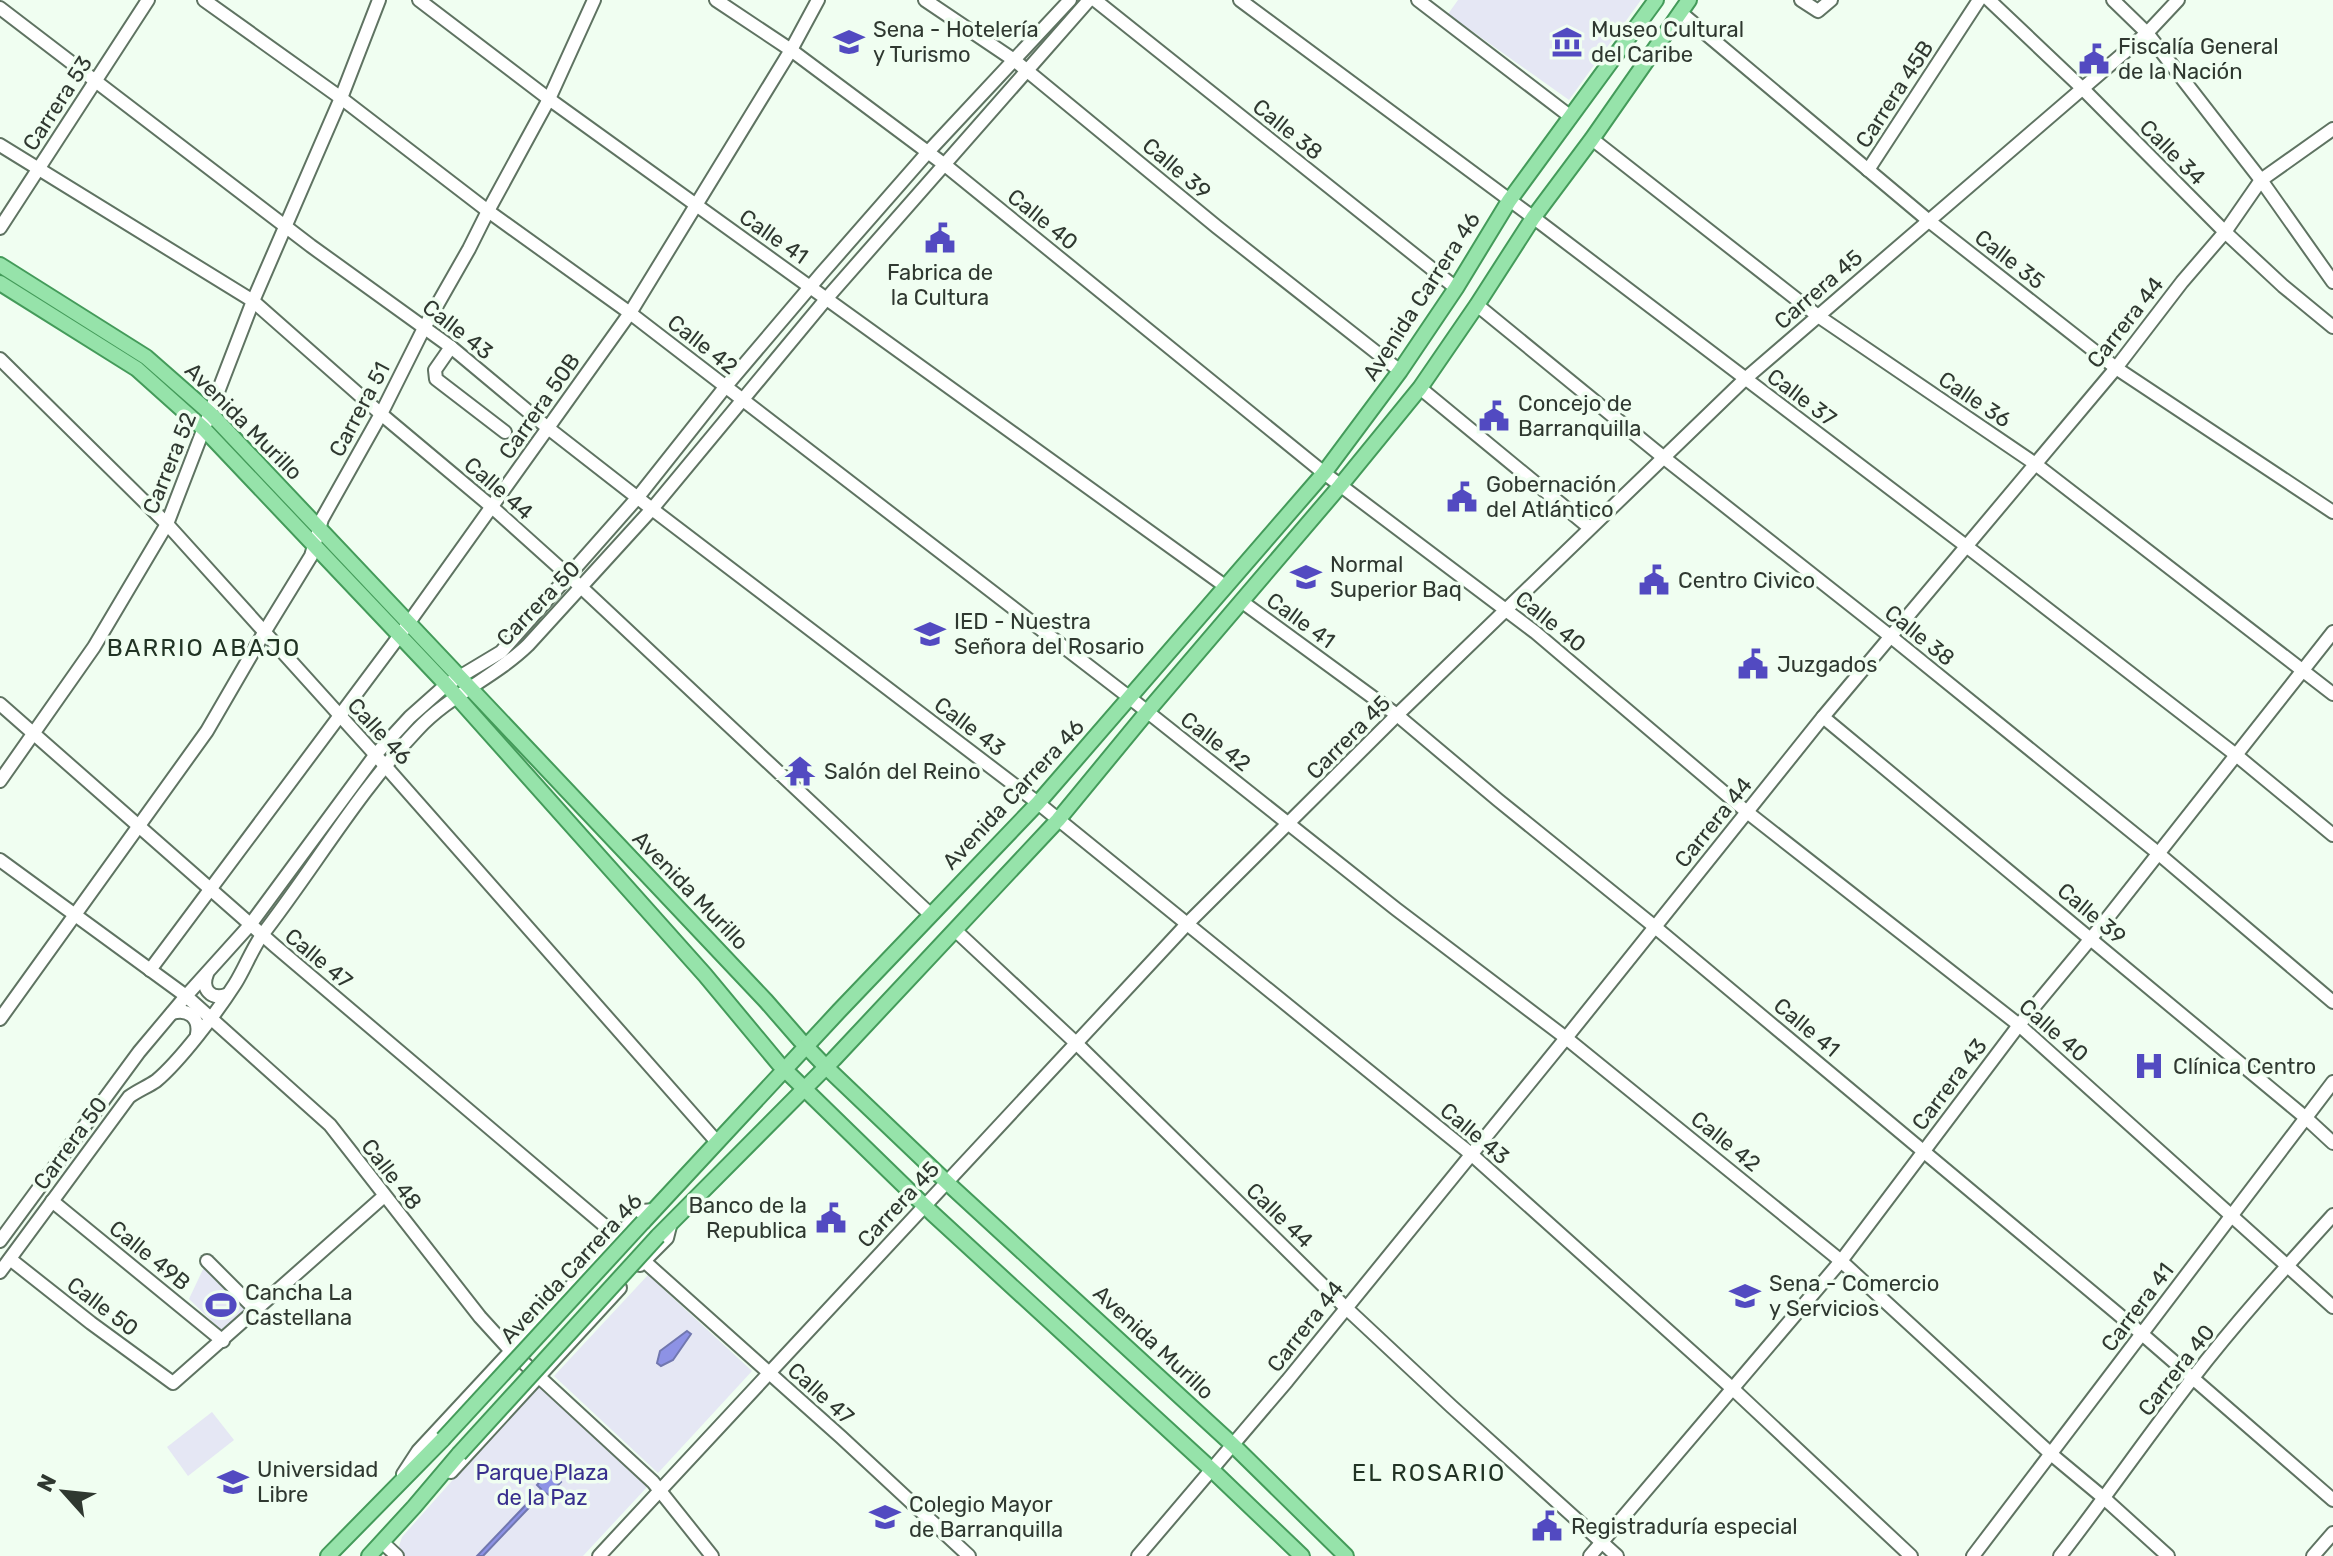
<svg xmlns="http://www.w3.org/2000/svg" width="2333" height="1556" font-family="Rubik,sans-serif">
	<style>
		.green { fill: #e5e7f4 }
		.water { fill: #8d92e5; stroke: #7177af; stroke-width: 2 }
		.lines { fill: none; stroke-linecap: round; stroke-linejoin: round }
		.minor-casing { stroke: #5f7362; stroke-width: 16 }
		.major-casing { stroke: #449b5a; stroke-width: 18 }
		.minor { stroke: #fff; stroke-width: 12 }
		.major { stroke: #96e3aa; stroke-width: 14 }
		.major-bridge-casing { stroke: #449b5a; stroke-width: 18; stroke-linecap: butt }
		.major-bridge { stroke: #96e3aa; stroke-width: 14 }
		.labels { text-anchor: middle; stroke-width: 7; stroke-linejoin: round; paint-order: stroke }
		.poi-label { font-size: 22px; fill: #2f3830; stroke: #f0fef1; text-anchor: start }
		.street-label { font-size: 22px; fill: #2f3830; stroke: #f0fef1 }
		.park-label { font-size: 22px; fill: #372e8d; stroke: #f0fef1 }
		.neighbourhood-label { font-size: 24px; letter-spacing: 2px; fill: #213324; stroke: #f0fef1 }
	</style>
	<rect width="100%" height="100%" fill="#f0fef1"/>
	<g class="green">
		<polygon points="1458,0 1641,0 1569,100 1448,14"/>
		<polygon points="205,1265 252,1312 225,1334 189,1299"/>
		<polygon points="648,1275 752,1371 658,1473 554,1376"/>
		<polygon points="537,1385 648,1486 583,1556 405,1556 398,1549 402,1537"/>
		<polygon points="212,1412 234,1440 188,1476 167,1447"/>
	</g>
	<g class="water">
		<polygon points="687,1331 691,1334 673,1360 661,1366 657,1363 660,1351"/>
		<polygon points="550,1471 561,1482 549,1495 544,1492 483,1556 477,1556 541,1489 537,1485"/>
	</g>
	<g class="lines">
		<g class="minor-casing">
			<g id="minor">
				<polyline points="204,0 341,98 488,211 630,313 1125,694 1396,909 1566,1038 1841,1261 2051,1454 2105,1499 2168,1556"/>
				<polyline points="419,0 549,99 1225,586"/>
				<polyline points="716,0 791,50 945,165 1324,473 1535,632 1747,812 2019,1025 2333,1307"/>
				<polyline points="925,0 1014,60 1217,227 1400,371"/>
				<polyline points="1095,0 1456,288"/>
				<polyline points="1240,0 1538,221 1966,546 2236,755 2333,835"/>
				<polyline points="1418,0 1571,117"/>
				<polyline points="1801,0 1818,11 1831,0"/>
				<polyline points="1989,0 2083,89 2225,232 2283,286 2333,327"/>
				<polyline points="2113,0 2147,33 2261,180 2333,282"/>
				<polyline points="0,8 311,246 451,347 548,428 652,509 1038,803 1471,1154 1733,1389 1911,1556"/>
				<polyline points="1680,12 1929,221 2116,368 2333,512"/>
				<polyline points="1592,139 1818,316 2034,463 2333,694"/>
				<polyline points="0,145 253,301 381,414 492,507 581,587 931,915"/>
				<polyline points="1868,170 1979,0"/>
				<polyline points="0,228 148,0"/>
				<polyline points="1477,305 1663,457 1890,636 2153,849 2333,1002"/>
				<polyline points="451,347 435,370 436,379 505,432"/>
				<polyline points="0,359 167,524 372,751 717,1142"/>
				<polyline points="1420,388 1590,528"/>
				<polyline points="1241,601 1397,715 1498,800 1655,927 2142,1334 2333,1500"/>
				<polyline points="0,704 275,946 618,1237"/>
				<polyline points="1823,717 2306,1118 2333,1143"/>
				<polyline points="0,781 94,647 167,524 253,301 341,98 379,0"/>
				<polyline points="0,860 186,996 330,1125 480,1317 511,1351 653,1482 712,1556"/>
				<polyline points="955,930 1076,1043 1345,1307 1451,1406 1617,1556"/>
				<polyline points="150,970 400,635 630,313 791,50 818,0"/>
				<path d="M 207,974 C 201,989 211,1000 226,995"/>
				<path d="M 172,1013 C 188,1008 200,1018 197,1034"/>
				<polyline points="0,1019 207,731 265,631 311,556 322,519 381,414 424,328 469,249 488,211 549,99 594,0"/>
				<polyline points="52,1201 223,1341"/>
				<polyline points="0,1241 139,1052 186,996 250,925 376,754 410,717 446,685 501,652 638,497 726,386 822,273 928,152 1070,0"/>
				<polyline points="10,1259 91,1323 173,1383 383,1197"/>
				<polyline points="207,1261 257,1311"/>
				<polyline points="644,1261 841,1437 969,1556"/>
				<polyline points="640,1265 667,1238 670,1226"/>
				<path d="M 0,1272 L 129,1097 C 137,1091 147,1087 156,1081 C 180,1061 217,1012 235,984 C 245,968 251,951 262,935 C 314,868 358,792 417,730 C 449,695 494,678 528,645 L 652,509 L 827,298 L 1089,0"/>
				<polyline points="451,1472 620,1288"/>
				<polyline points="403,1474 418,1451 641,1211 655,1210"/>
				<polyline points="382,1542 397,1556"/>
				<polyline points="599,1556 1187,924 1397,715 1745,379 2147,33 2178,0"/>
				<polyline points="1138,1556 1287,1381 1566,1038 1823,717 2116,368 2182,282 2225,232 2261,180 2333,129"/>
				<polyline points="1590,1556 1841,1261 2019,1025 2102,925 2333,632"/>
				<polyline points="1973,1556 2333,1082"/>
				<path d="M 2060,1556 C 2105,1498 2147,1437 2192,1379 C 2236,1322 2285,1268 2333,1215"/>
				<polyline points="2313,1556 2333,1533"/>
			</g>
		</g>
		<g class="major-casing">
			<g id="major">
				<polyline points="0,265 146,357 211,414 766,1001 800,1040 826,1067 954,1189 1233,1445 1346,1556"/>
				<polyline points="0,283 137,369 204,429 441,679 705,975 779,1064 932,1213 1212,1470 1302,1556"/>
				<polyline points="643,1222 839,1011 1038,803 1324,473 1400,371 1456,288 1509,201 1656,0"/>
				<polyline points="658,1236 834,1059 1058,820 1147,712 1340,486 1420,388 1477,305 1533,218 1592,139 1689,0"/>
				<polyline points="328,1556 443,1439"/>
				<polyline points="369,1556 414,1507 459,1454"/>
			</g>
		</g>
		<use href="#minor" class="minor"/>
		<use href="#major" class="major"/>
		<g class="major-bridge-casing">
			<g id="major-bridge">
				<polyline points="443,1439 643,1222"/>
				<polyline points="459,1454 658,1236"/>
			</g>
		</g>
		<use href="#major-bridge" class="major-bridge"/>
	</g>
	<defs>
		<g id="university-bare" transform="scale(2.4)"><path d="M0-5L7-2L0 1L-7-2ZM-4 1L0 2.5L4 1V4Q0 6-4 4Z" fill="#524ac1" stroke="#f0fef1" stroke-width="2.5" paint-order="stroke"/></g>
		<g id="museum-bare" transform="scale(2.4)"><path d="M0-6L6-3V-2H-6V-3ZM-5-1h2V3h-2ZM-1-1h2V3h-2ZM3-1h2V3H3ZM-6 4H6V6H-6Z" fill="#524ac1" stroke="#f0fef1" stroke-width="2.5" paint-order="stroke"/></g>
		<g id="civic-bare" transform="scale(2.4)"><path d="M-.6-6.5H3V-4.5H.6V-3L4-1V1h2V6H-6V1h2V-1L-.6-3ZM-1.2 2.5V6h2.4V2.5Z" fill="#524ac1" stroke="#f0fef1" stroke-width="2.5" paint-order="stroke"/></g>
		<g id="school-bare" transform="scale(2.4)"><path d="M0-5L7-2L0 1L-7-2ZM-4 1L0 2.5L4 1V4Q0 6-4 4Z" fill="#524ac1" stroke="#f0fef1" stroke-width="2.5" paint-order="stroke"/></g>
		<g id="temple-bare" transform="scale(2.4)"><path d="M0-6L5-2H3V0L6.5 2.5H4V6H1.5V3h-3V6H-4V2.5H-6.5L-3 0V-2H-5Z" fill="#524ac1" stroke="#f0fef1" stroke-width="2.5" paint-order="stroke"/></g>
		<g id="hospital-bare" transform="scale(2.4)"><path d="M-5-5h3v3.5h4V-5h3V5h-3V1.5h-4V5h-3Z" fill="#524ac1" stroke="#f0fef1" stroke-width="2.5" paint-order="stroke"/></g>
		<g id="stadium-bare" transform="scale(2.4)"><path d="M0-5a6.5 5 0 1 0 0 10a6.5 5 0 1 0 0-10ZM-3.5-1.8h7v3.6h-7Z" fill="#524ac1" stroke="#f0fef1" stroke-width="2.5" paint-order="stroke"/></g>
	</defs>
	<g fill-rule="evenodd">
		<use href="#university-bare" x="849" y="42"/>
		<use href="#museum-bare" x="1567" y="42"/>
		<use href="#civic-bare" x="2094" y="59"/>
		<use href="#civic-bare" x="940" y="238"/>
		<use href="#civic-bare" x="1494" y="416"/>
		<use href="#civic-bare" x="1462" y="497"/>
		<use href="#school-bare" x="1306" y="577"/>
		<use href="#civic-bare" x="1654" y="580"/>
		<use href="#school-bare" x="930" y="634"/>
		<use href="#civic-bare" x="1753" y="664"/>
		<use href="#temple-bare" x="800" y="771"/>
		<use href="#hospital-bare" x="2149" y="1066"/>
		<use href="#civic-bare" x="831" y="1218"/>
		<use href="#university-bare" x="1745" y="1296"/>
		<use href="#stadium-bare" x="221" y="1305"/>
		<use href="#university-bare" x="233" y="1482"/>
		<use href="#school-bare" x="885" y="1517"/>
		<use href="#civic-bare" x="1547" y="1526"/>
	</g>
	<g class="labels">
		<g class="poi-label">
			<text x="873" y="37">Sena - Hotelería<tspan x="873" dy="25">y Turismo</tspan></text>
			<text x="1591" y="37">Museo Cultural<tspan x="1591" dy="25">del Caribe</tspan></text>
			<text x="2118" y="54">Fiscalía General<tspan x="2118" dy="25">de la Nación</tspan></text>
			<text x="940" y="280" text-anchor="middle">Fabrica de<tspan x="940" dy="25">la Cultura</tspan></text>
			<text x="1518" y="411">Concejo de<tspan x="1518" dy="25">Barranquilla</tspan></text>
			<text x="1486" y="492">Gobernación<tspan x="1486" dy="25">del Atlántico</tspan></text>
			<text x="1330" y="572">Normal<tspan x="1330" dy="25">Superior Baq</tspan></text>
			<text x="1678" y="588">Centro Civico</text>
			<text x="954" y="629">IED - Nuestra<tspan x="954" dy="25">Señora del Rosario</tspan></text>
			<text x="1777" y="672">Juzgados</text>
			<text x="824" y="779">Salón del Reino</text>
			<text x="2173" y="1074">Clínica Centro</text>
			<text x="807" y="1213" text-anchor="end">Banco de la<tspan x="807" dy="25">Republica</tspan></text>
			<text x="1769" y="1291">Sena - Comercio<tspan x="1769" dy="25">y Servicios</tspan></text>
			<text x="245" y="1300">Cancha La<tspan x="245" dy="25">Castellana</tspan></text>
			<text x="257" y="1477">Universidad<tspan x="257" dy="25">Libre</tspan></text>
			<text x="909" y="1512">Colegio Mayor<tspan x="909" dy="25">de Barranquilla</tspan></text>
			<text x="1571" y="1534">Registraduría especial</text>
		</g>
		<g class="street-label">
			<text transform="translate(1894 94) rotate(-57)" y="8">Carrera 45B</text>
			<text transform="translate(57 103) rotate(-57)" y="8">Carrera 53</text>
			<text transform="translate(1288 129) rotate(39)" y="8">Calle 38</text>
			<text transform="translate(2173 152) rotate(45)" y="8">Calle 34</text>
			<text transform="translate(1177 168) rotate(40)" y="8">Calle 39</text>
			<text transform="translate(1043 219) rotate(39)" y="8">Calle 40</text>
			<text transform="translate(774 236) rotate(35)" y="8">Calle 41</text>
			<text transform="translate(2010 259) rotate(38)" y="8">Calle 35</text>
			<text transform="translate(1818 289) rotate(-41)" y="8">Carrera 45</text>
			<text transform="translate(1421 296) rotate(-57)" y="8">Avenida Carrera 46</text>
			<text transform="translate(2125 322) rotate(-52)" y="8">Carrera 44</text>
			<text transform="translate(458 329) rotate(38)" y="8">Calle 43</text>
			<text transform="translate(703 344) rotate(38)" y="8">Calle 42</text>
			<text transform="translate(1802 397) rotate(37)" y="8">Calle 37</text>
			<text transform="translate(1975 399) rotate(34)" y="8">Calle 36</text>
			<text transform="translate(539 406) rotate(-55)" y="8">Carrera 50B</text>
			<text transform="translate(359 409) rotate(-62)" y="8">Carrera 51</text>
			<text transform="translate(244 421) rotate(45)" y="8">Avenida Murillo</text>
			<text transform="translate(169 463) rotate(-68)" y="8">Carrera 52</text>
			<text transform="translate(499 488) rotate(41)" y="8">Calle 44</text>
			<text transform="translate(538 603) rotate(-46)" y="8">Carrera 50</text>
			<text transform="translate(1301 620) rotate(36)" y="8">Calle 41</text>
			<text transform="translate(1551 621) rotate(39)" y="8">Calle 40</text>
			<text transform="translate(1920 635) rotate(39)" y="8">Calle 38</text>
			<text transform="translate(970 726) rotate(37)" y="8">Calle 43</text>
			<text transform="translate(380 731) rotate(47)" y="8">Calle 46</text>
			<text transform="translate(1348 737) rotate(-45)" y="8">Carrera 45</text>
			<text transform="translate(1216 741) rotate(38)" y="8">Calle 42</text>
			<text transform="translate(1013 794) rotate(-47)" y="8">Avenida Carrera 46</text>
			<text transform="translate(1713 822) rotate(-51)" y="8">Carrera 44</text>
			<text transform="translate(691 890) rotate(46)" y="8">Avenida Murillo</text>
			<text transform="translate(2092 913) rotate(40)" y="8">Calle 39</text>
			<text transform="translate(319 958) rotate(40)" y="8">Calle 47</text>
			<text transform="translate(1807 1027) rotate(40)" y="8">Calle 41</text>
			<text transform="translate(2054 1030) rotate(41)" y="8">Calle 40</text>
			<text transform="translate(1949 1084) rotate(-53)" y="8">Carrera 43</text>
			<text transform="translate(1475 1133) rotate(40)" y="8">Calle 43</text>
			<text transform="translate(1726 1141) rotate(39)" y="8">Calle 42</text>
			<text transform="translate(70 1143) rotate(-54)" y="8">Carrera 50</text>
			<text transform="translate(392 1174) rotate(52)" y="8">Calle 48</text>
			<text transform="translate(898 1204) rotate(-47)" y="8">Carrera 45</text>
			<text transform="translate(1280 1215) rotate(44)" y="8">Calle 44</text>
			<text transform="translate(150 1255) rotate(39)" y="8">Calle 49B</text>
			<text transform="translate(571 1268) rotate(-47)" y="8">Avenida Carrera 46</text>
			<text transform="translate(103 1306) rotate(37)" y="8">Calle 50</text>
			<text transform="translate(2137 1307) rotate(-53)" y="8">Carrera 41</text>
			<text transform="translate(1305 1326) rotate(-52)" y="8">Carrera 44</text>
			<text transform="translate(1154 1342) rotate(43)" y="8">Avenida Murillo</text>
			<text transform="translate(2176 1370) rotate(-52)" y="8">Carrera 40</text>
			<text transform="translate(821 1393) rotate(42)" y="8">Calle 47</text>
		</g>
		<g class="park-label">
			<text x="542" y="1480">Parque Plaza<tspan x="542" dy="25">de la Paz</tspan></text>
		</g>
		<g class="neighbourhood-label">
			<text x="204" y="656">BARRIO ABAJO</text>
			<text x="1429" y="1481">EL ROSARIO</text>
		</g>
	</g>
	<g transform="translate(64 1492) rotate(297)" stroke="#f0fef1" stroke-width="6" paint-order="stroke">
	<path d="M0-6L14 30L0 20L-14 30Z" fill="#2f3830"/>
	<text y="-12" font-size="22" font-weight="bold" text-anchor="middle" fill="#2f3830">N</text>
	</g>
</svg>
